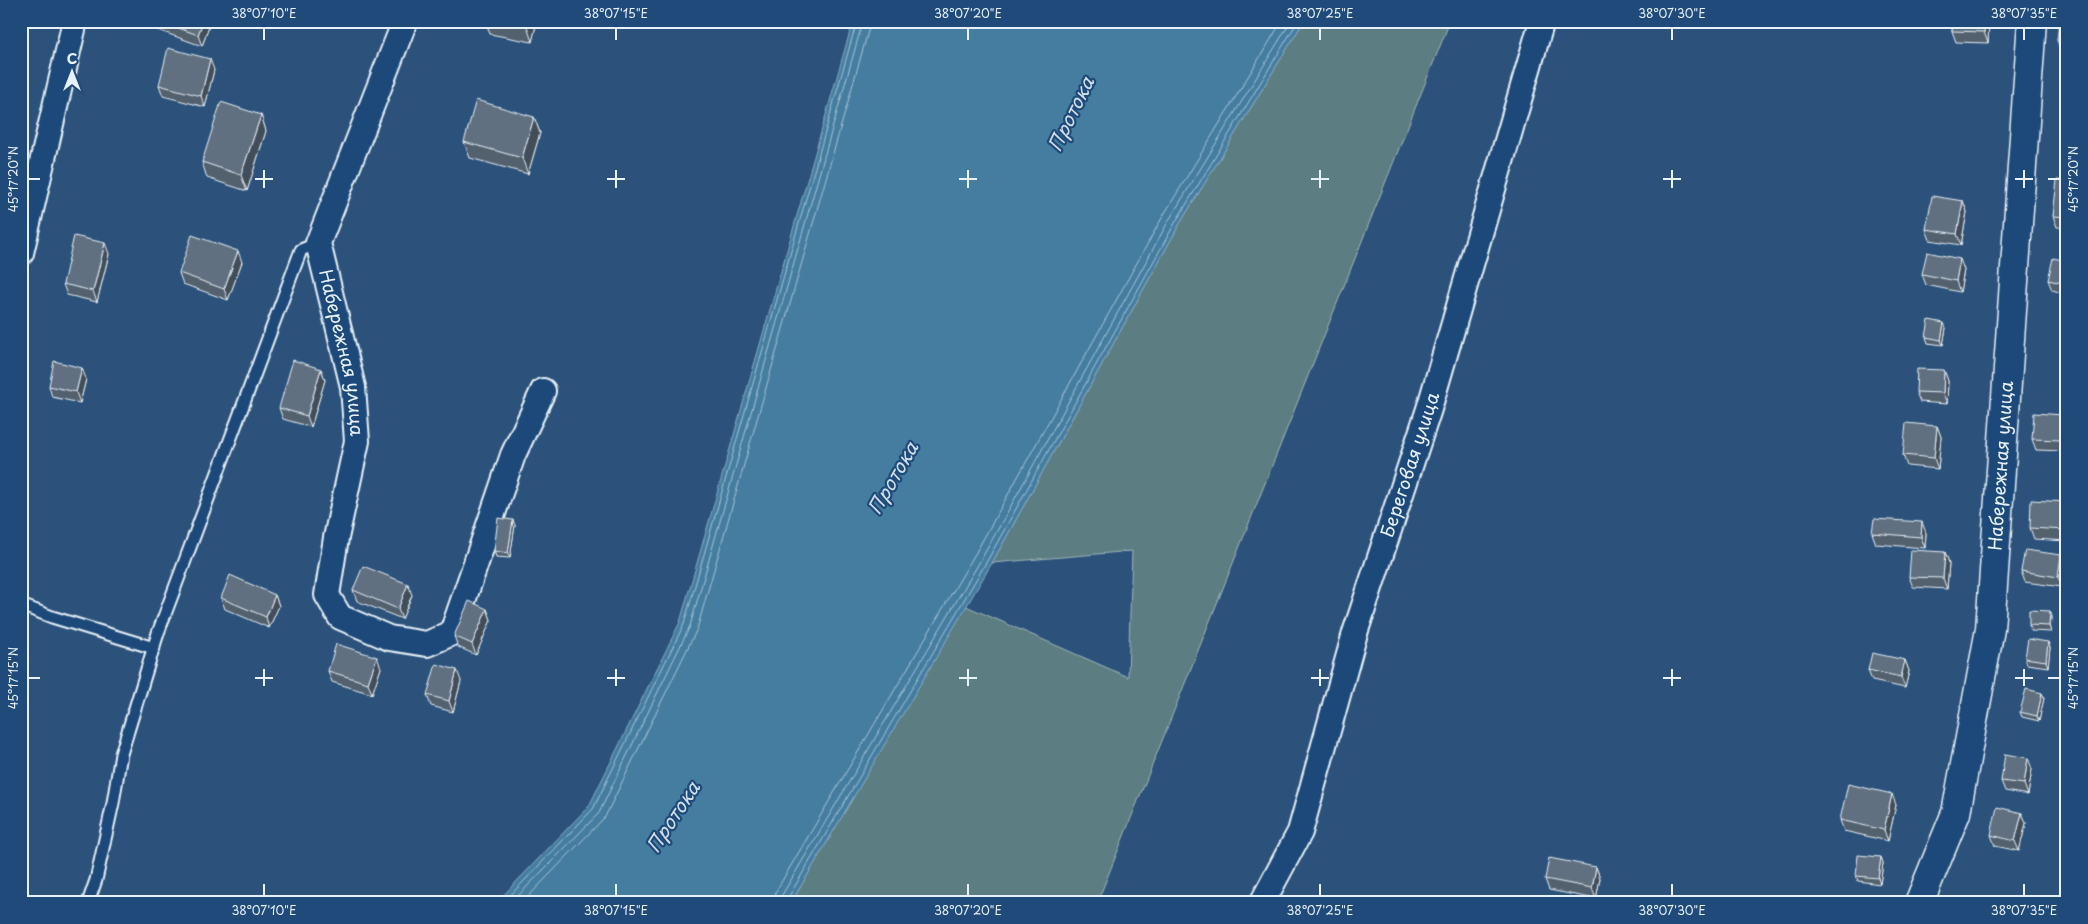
<svg xmlns="http://www.w3.org/2000/svg" width="2088" height="924" font-family="'Playpen Sans',sans-serif">
	<style>
		.green { fill: #5b7d81; stroke: #a2b7bc }
		.water { fill: #457da1; stroke: #86abc4 }
		.lines { fill: none; stroke-linecap: round; stroke-linejoin: round }
		.shore { stroke: #a7c3d5; stroke-width: 1 }
		.service-casing { stroke: #e8f1f8; stroke-width: 15 }
		.minor-casing { stroke: #e8f1f8; stroke-width: 28 }
		.tertiary-casing { stroke: #e8f1f8; stroke-width: 31 }
		.service { stroke: #1f4a7a; stroke-width: 11 }
		.minor { stroke: #1f4a7a; stroke-width: 24 }
		.tertiary { stroke: #1f4a7a; stroke-width: 28 }
		.wall { fill: #53606e; stroke: #e8f1f8 }
		.shaded-wall { fill: #434e5a; stroke: #e8f1f8 }
		.building { fill: #607080; stroke: #e8f1f8 }
		.ticks { fill: none; stroke: #e8f1f8; stroke-width: 2 }
		.labels { text-anchor: middle; stroke-width: 4.5; stroke-linejoin: round; paint-order: stroke }
		.street-label { font-size: 18px; fill: #e8f1f8; stroke: #1f4a7a }
		.water-label { font-size: 19px; font-style: italic; fill: #d0e0eb; stroke: #1f4a7a }
		.neatline { fill: none; stroke: #e8f1f8; stroke-width: 2 }
		.ticks-label { font-size: 12px; text-anchor: middle; fill: #e8f1f8 }
	</style>
	<rect width="100%" height="100%" fill="#2c527b"/>
	<filter id="ink" filterUnits="userSpaceOnUse"><feTurbulence type="fractalNoise" baseFrequency=".02" numOctaves="2"/><feDisplacementMap in="SourceGraphic" scale="10" xChannelSelector="R" yChannelSelector="G"/><feConvolveMatrix kernelMatrix="1 2 1 2 8 2 1 2 1" color-interpolation-filters="sRGB"/></filter>
	<g filter="url(#ink)">
		<polygon class="green" points="1304,21 1450,21 1097,903 791,903 966,606 1128,677 1132,551 992,563 1179,225"/>
		<polygon class="water" points="853,21 1304,21 1179,225 992,563 791,903 496,903 589,806 680,622"/>
		<g class="lines">
			<g class="shore">
				<polyline points="503,903 593,809 684,624 857,21"/>
				<polyline points="511,903 599,813 690,626 863,21"/>
				<polyline points="522,903 605,817 697,629 871,21"/>
				<polyline points="773,903 776,891 975,554 1163,216 1282,21"/>
				<polyline points="781,903 782,895 982,558 1169,220 1291,21"/>
				<polyline points="787,903 788,898 987,561 1175,223 1298,21"/>
			</g>
			<g class="service-casing">
				<g id="service">
					<polyline points="21,605 52,617 154,648"/>
					<polyline points="88,903 96,880 113,803 121,754 158,633 301,250 318,243"/>
				</g>
			</g>
			<g class="minor-casing">
				<g id="minor">
					<path id="s1" d="M 405,21 L 318,243 L 353,387 L 357,441 L 336,538 L 327,595 L 340,617 L 389,638 L 427,644 L 452,633 L 513,455 L 543,391"/>
					<polyline points="21,253 75,21"/>
					<path id="s2" d="M 1262,903 L 1300,832 L 1355,633 L 1429,409 L 1542,21"/>
				</g>
			</g>
			<g class="tertiary-casing">
				<g id="tertiary">
					<path id="s3" d="M 1919,903 L 1956,813 L 1990,629 L 2032,21"/>
				</g>
			</g>
			<use href="#service" class="service"/>
			<use href="#minor" class="minor"/>
			<use href="#tertiary" class="tertiary"/>
		</g>
		<g class="wall">
			<polygon points="150,21 211,21 202,46 152,28"/>
			<polygon points="485,21 537,21 532,42 490,34"/>
			<polygon points="1953,21 1989,21 1988,43 1956,42 1952,31"/>
			<polygon points="2067,21 2067,46 2059,46 2057,40"/>
			<polygon points="214,70 205,107 163,96 159,85"/>
			<polygon points="2067,110 2067,143 2063,133"/>
			<polygon points="261,115 266,131 247,191 207,178 202,162"/>
			<polygon points="534,117 540,133 528,174 470,158 464,142"/>
			<polygon points="2067,181 2067,228 2057,227 2053,216"/>
			<polygon points="1963,201 1967,212 1961,245 1930,240 1926,229"/>
			<polygon points="109,254 97,302 67,295 63,284"/>
			<polygon points="2067,261 2067,294 2052,290 2048,280"/>
			<polygon points="242,262 228,300 183,284 179,273"/>
			<polygon points="1964,270 1960,292 1926,285 1922,274"/>
			<polygon points="1946,328 1943,345 1928,343 1926,337"/>
			<polygon points="321,369 325,380 311,427 283,419 279,408"/>
			<polygon points="1944,370 1948,381 1947,404 1920,402 1916,392"/>
			<polygon points="86,379 80,403 52,397 49,386"/>
			<polygon points="2063,415 2065,451 2036,450 2032,439"/>
			<polygon points="1937,426 1941,437 1938,469 1907,466 1903,455"/>
			<polygon points="2067,502 2067,541 2034,539 2030,528"/>
			<polygon points="515,525 510,558 496,557 494,551"/>
			<polygon points="1872,533 1926,533 1925,548 1876,544"/>
			<polygon points="1945,552 1949,563 1947,589 1913,587 1909,577"/>
			<polygon points="2061,555 2065,566 2062,587 2025,582 2021,571"/>
			<polygon points="353,590 412,595 402,619 357,601"/>
			<polygon points="275,595 279,606 269,628 225,609 221,598"/>
			<polygon points="487,609 491,620 476,655 458,647 454,636"/>
			<polygon points="2050,611 2052,617 2051,632 2031,631 2029,625"/>
			<polygon points="2048,642 2050,648 2048,667 2027,664 2025,658"/>
			<polygon points="1905,660 1909,671 1905,688 1872,681 1868,670"/>
			<polygon points="381,668 372,694 332,682 328,671"/>
			<polygon points="461,681 453,712 431,706 427,695"/>
			<polygon points="2042,693 2044,698 2039,721 2022,717 2020,712"/>
			<polygon points="2032,769 2028,795 2005,791 2001,781"/>
			<polygon points="1896,805 1888,841 1844,831 1840,820"/>
			<polygon points="2022,813 2026,823 2019,851 1995,846 1991,835"/>
			<polygon points="1881,857 1883,863 1880,884 1858,881 1856,876"/>
			<polygon points="1596,867 1600,878 1596,899 1549,890 1545,879"/>
		</g>
		<g class="shaded-wall">
			<polygon points="203,21 211,21 202,46 198,35"/>
			<polygon points="528,21 537,21 532,42 527,26"/>
			<polygon points="1985,21 1989,21 1988,43 1984,32"/>
			<polygon points="210,59 214,70 205,107 201,96"/>
			<polygon points="261,115 266,131 247,191 241,175"/>
			<polygon points="534,117 540,133 528,174 522,158"/>
			<polygon points="1963,201 1967,212 1961,245 1957,234"/>
			<polygon points="105,243 109,254 97,302 93,291"/>
			<polygon points="238,251 242,262 228,300 224,289"/>
			<polygon points="1960,259 1964,270 1960,292 1956,281"/>
			<polygon points="1944,323 1946,328 1943,345 1941,340"/>
			<polygon points="82,368 86,379 80,403 76,392"/>
			<polygon points="321,369 325,380 311,427 307,416"/>
			<polygon points="1944,370 1948,381 1947,404 1943,393"/>
			<polygon points="2063,415 2067,425 2065,451 2061,440"/>
			<polygon points="1937,426 1941,437 1938,469 1934,458"/>
			<polygon points="513,520 515,525 510,558 508,553"/>
			<polygon points="1922,522 1926,533 1925,548 1921,537"/>
			<polygon points="1945,552 1949,563 1947,589 1943,578"/>
			<polygon points="2061,555 2065,566 2062,587 2058,577"/>
			<polygon points="408,584 412,595 402,619 398,609"/>
			<polygon points="275,595 279,606 269,628 266,617"/>
			<polygon points="487,609 491,620 476,655 472,644"/>
			<polygon points="2050,611 2052,617 2051,632 2049,626"/>
			<polygon points="2048,642 2050,648 2048,667 2046,661"/>
			<polygon points="377,657 381,668 372,694 368,683"/>
			<polygon points="1905,660 1909,671 1905,688 1901,677"/>
			<polygon points="457,670 461,681 453,712 449,701"/>
			<polygon points="2042,693 2044,698 2039,721 2037,716"/>
			<polygon points="2028,758 2032,769 2028,795 2024,784"/>
			<polygon points="1892,794 1896,805 1888,841 1884,830"/>
			<polygon points="2022,813 2026,823 2019,851 2015,841"/>
			<polygon points="1881,857 1883,863 1880,884 1878,878"/>
			<polygon points="1596,867 1600,878 1596,899 1592,888"/>
		</g>
		<g class="building">
			<polygon points="159,21 203,21 198,35"/>
			<polygon points="502,21 528,21 527,26"/>
			<polygon points="1953,21 1985,21 1984,32 1952,31"/>
			<polygon points="2059,21 2067,21 2067,41 2057,40"/>
			<polygon points="168,48 210,59 201,96 159,85"/>
			<polygon points="476,100 534,117 522,158 464,142"/>
			<polygon points="221,102 261,115 241,175 202,162"/>
			<polygon points="2067,110 2067,133 2063,133"/>
			<polygon points="2057,180 2067,181 2067,217 2053,216"/>
			<polygon points="1932,196 1963,201 1957,234 1926,229"/>
			<polygon points="192,235 238,251 224,289 179,273"/>
			<polygon points="74,236 105,243 93,291 63,284"/>
			<polygon points="1927,252 1960,259 1956,281 1922,274"/>
			<polygon points="2053,258 2067,261 2067,284 2048,280"/>
			<polygon points="1929,320 1944,323 1941,340 1926,337"/>
			<polygon points="293,360 321,369 307,416 279,408"/>
			<polygon points="54,361 82,368 76,392 49,386"/>
			<polygon points="1917,369 1944,370 1943,393 1916,392"/>
			<polygon points="2034,413 2063,415 2061,440 2032,439"/>
			<polygon points="1906,423 1937,426 1934,458 1903,455"/>
			<polygon points="2031,500 2067,502 2066,530 2030,528"/>
			<polygon points="498,518 513,520 508,553 494,551"/>
			<polygon points="1874,519 1922,522 1921,537 1872,533"/>
			<polygon points="1911,550 1945,552 1943,578 1909,577"/>
			<polygon points="2025,550 2061,555 2058,577 2021,571"/>
			<polygon points="363,566 408,584 398,609 353,590"/>
			<polygon points="230,575 275,595 266,617 221,598"/>
			<polygon points="469,601 487,609 472,644 454,636"/>
			<polygon points="2029,610 2050,611 2049,626 2029,625"/>
			<polygon points="2028,639 2048,642 2046,661 2025,658"/>
			<polygon points="336,644 377,657 368,683 328,671"/>
			<polygon points="1872,653 1905,660 1901,677 1868,670"/>
			<polygon points="436,664 457,670 449,701 427,695"/>
			<polygon points="2026,689 2042,693 2037,716 2020,712"/>
			<polygon points="2005,754 2028,758 2024,784 2001,781"/>
			<polygon points="1848,784 1892,794 1884,830 1840,820"/>
			<polygon points="1997,807 2022,813 2015,841 1991,835"/>
			<polygon points="1858,855 1881,857 1878,878 1856,876"/>
			<polygon points="1549,858 1596,867 1592,888 1545,879"/>
		</g>
	</g>
	<path class="ticks" d="M 264,28 L 264,40M 616,28 L 616,40M 968,28 L 968,40M 1320,28 L 1320,40M 1672,28 L 1672,40M 2024,28 L 2024,40M 264,170 L 264,188M 616,170 L 616,188M 968,170 L 968,188M 1320,170 L 1320,188M 1672,170 L 1672,188M 2024,170 L 2024,188M 28,179 L 40,179M 255,179 L 273,179M 607,179 L 625,179M 959,179 L 977,179M 1311,179 L 1329,179M 1663,179 L 1681,179M 2015,179 L 2033,179M 2048,179 L 2060,179M 264,669 L 264,686M 616,669 L 616,686M 968,669 L 968,686M 1320,669 L 1320,686M 1672,669 L 1672,686M 2024,669 L 2024,686M 28,678 L 40,678M 255,678 L 273,678M 607,678 L 625,678M 959,678 L 977,678M 1311,678 L 1329,678M 1663,678 L 1681,678M 2015,678 L 2033,678M 2048,678 L 2060,678M 264,884 L 264,896M 616,884 L 616,896M 968,884 L 968,896M 1320,884 L 1320,896M 1672,884 L 1672,896M 2024,884 L 2024,896"/>
	<g class="labels">
		<g class="street-label">
			<text dy="6" stroke="none"><textPath href="#s1" startOffset="351">Набережная улица</textPath></text>
			<text dy="6" stroke="none"><textPath href="#s2" startOffset="464">Береговая улица</textPath></text>
			<text dy="6" stroke="none"><textPath href="#s3" startOffset="448">Набережная улица</textPath></text>
		</g>
		<g class="water-label">
			<text transform="translate(1071 114) rotate(-64)" y="7">Протока</text>
			<text transform="translate(893 478) rotate(-60)" y="7">Протока</text>
			<text transform="translate(673 817) rotate(-57)" y="7">Протока</text>
		</g>
	</g>
	<rect width="2088" height="924" fill="none" stroke="#1f4a7a" stroke-width="55"/>
	<g transform="translate(72 72)" stroke="#1f4a7a" stroke-width="4" paint-order="stroke">
	<path d="M0-4L9 19L0 12L-9 19Z" fill="#e8f1f8"/>
	<text y="-8" font-size="14" font-weight="bold" text-anchor="middle" fill="#e8f1f8">С</text>
	</g>
	<rect x="28" y="28" width="2032" height="868" class="neatline"/>
	<g class="ticks-label">
		<text x="264" y="18">38°07'10"E</text>
		<text x="616" y="18">38°07'15"E</text>
		<text x="968" y="18">38°07'20"E</text>
		<text x="1320" y="18">38°07'25"E</text>
		<text x="1672" y="18">38°07'30"E</text>
		<text x="2024" y="18">38°07'35"E</text>
		<text transform="translate(14 179) rotate(-90)" y="4">45°17'20"N</text>
		<text transform="translate(2074 179) rotate(-90)" y="4">45°17'20"N</text>
		<text transform="translate(14 678) rotate(-90)" y="4">45°17'15"N</text>
		<text transform="translate(2074 678) rotate(-90)" y="4">45°17'15"N</text>
		<text x="264" y="915">38°07'10"E</text>
		<text x="616" y="915">38°07'15"E</text>
		<text x="968" y="915">38°07'20"E</text>
		<text x="1320" y="915">38°07'25"E</text>
		<text x="1672" y="915">38°07'30"E</text>
		<text x="2024" y="915">38°07'35"E</text>
	</g>
</svg>
